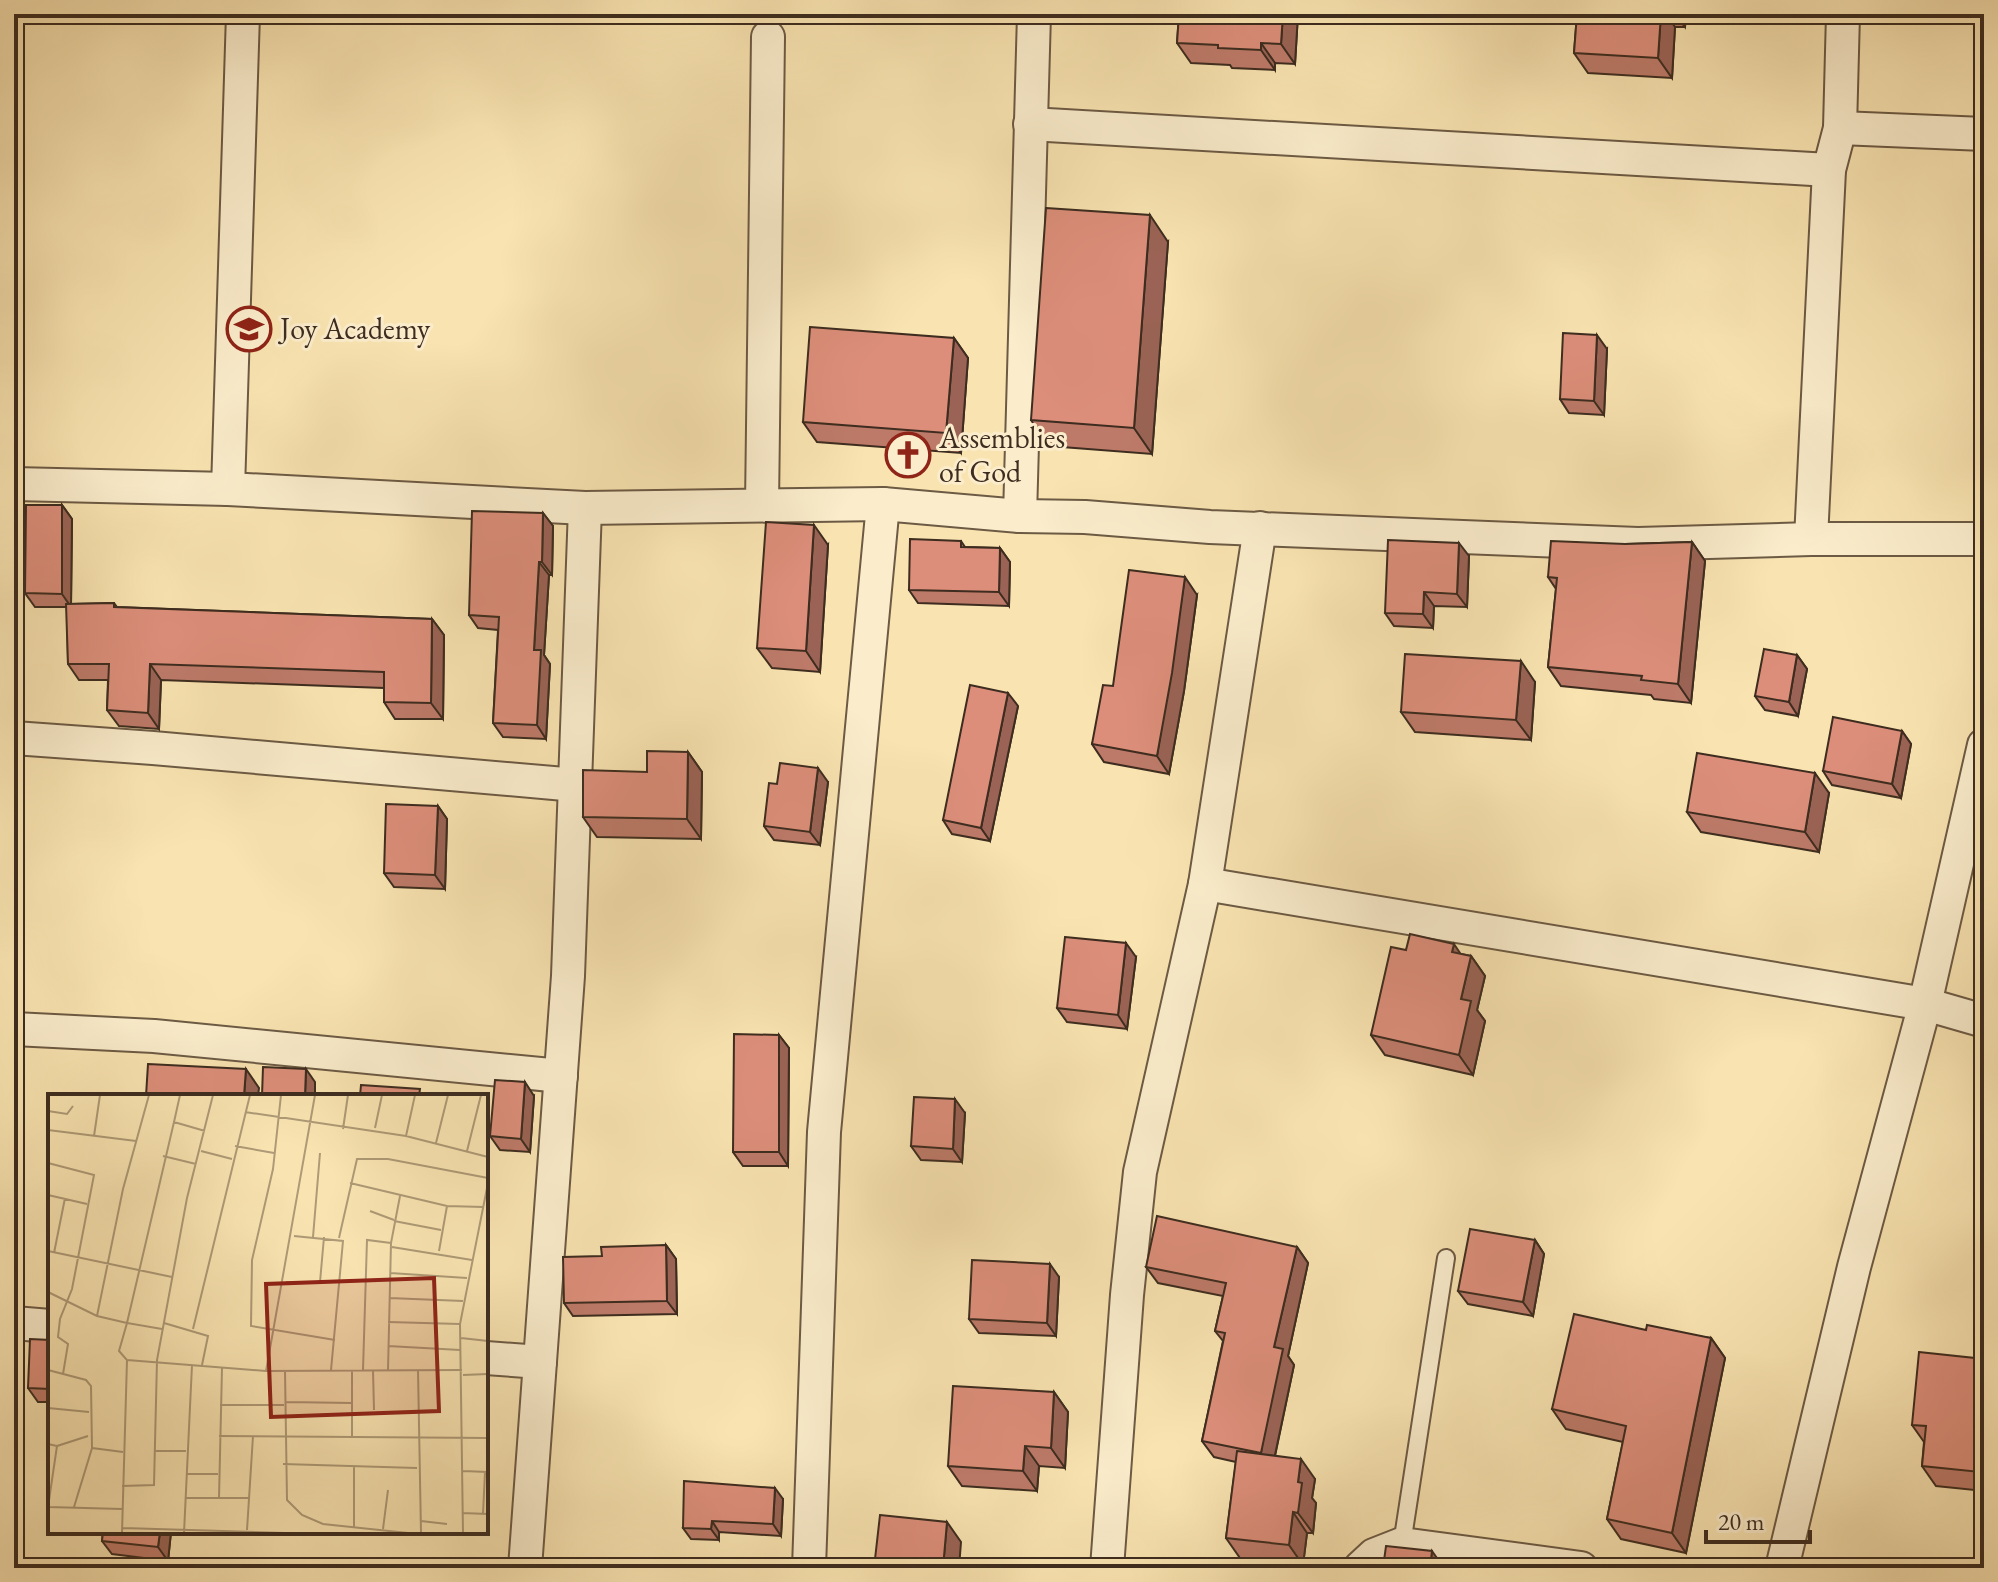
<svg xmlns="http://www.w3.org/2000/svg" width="1998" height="1582" font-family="'EB Garamond',serif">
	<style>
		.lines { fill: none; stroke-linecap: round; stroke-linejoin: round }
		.lane-casing { stroke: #6c5a44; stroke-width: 20 }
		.street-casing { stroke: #6c5a44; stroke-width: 36 }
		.lane { stroke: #fbedcc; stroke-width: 16 }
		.street { stroke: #fbedcc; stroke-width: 32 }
		.wall { fill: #bd7a69; stroke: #3d2c1f; stroke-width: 2 }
		.shaded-wall { fill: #9a6355; stroke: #3d2c1f; stroke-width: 2 }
		.building { fill: #dc8e7a; stroke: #3d2c1f; stroke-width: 2 }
		.labels { text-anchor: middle; stroke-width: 6; stroke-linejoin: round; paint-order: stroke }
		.poi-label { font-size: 30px; fill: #3d2c1f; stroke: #fbedcc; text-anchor: start }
		.inset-road { fill: none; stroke: #ae9a77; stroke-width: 2 }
		.view { fill: #8f2418; fill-opacity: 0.15; stroke: #8f2418; stroke-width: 4 }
		.inset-edge { fill: none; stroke: #3d2c1f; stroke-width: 4 }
	</style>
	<rect width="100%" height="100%" fill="#f9e4b1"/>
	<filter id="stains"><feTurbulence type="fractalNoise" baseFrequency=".0025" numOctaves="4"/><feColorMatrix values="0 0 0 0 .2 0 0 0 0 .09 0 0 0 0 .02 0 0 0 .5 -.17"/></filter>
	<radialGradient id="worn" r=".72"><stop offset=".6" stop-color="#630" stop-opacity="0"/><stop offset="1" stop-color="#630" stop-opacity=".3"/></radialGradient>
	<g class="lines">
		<g class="lane-casing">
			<polyline id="lane" points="1402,1544 1446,1258"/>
		</g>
		<g class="street-casing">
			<g id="street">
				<polyline points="1030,124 1829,170"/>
				<polyline points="1840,128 1984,134"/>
				<polyline points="14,484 228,489 585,508 883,504 1020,516 1085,517 1210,527 1638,544 1811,539 1984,539"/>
				<polyline points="228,489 243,14"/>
				<polyline points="762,505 768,37"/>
				<polyline points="1020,516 1034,14"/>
				<polyline points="1811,539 1829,170 1840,128 1843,14"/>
				<polyline points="14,738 153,748 576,785"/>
				<polyline points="1205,884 1925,1004 1984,1021"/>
				<polyline points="14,1029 154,1036 561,1076"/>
				<polyline points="14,1323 50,1326"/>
				<polyline points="486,1358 540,1362"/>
				<polyline points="525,1568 568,976 585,508"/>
				<polyline points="809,1568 824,1132 883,504"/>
				<polyline points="1107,1568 1127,1295 1140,1172 1205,884 1260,528"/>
				<polyline points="1360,1568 1374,1555 1402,1544 1581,1568"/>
				<polyline points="1782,1568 1854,1267 1925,1004 1984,745"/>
			</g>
		</g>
		<use href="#lane" class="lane"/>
		<use href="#street" class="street"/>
	</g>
	<g class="wall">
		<polygon points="1179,14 1298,14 1295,64 1275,63 1275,70 1232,68 1230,65 1191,63 1177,43"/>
		<polygon points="1577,14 1686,14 1685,27 1675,27 1672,78 1588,73 1574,53"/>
		<polygon points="1168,242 1152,454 1049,446 1031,420"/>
		<polygon points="954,338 968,358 961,453 817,442 803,422"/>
		<polygon points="1607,349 1604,415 1569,413 1560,399"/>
		<polygon points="62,505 72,519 71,604 114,603 117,607 432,619 444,635 443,719 395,719 384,702 384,688 161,680 159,729 119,726 107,710 108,680 79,680 68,664 67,607 35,607 25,593"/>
		<polygon points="543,513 553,526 552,575 549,575 544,655 550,664 546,739 503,737 493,723 498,630 478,628 469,615"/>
		<polygon points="961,541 965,547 1000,548 1010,562 1009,606 918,603 909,590"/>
		<polygon points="1692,542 1705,561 1691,703 1654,699 1651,695 1561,686 1548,667 1556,589 1548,577 1625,544"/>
		<polygon points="828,545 820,672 772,668 757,648"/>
		<polygon points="1469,556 1467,607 1434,606 1433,628 1394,626 1385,613"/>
		<polygon points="1197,595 1184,691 1169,774 1104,762 1092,744 1113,686"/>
		<polygon points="1797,655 1807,669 1798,716 1765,710 1755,696"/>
		<polygon points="1535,682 1531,740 1415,732 1401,712"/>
		<polygon points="1018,706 990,841 952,834 943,820"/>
		<polygon points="1902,731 1911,744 1901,798 1832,785 1823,771"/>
		<polygon points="688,752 702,772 701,839 597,837 583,817 647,772"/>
		<polygon points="828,782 820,845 774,840 764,826 777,784"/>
		<polygon points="1829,793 1819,852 1701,832 1687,812"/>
		<polygon points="438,806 447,819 445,889 394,887 384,873"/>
		<polygon points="1406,950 1461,954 1471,956 1485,976 1477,1010 1485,1021 1473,1075 1385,1055 1371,1035"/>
		<polygon points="1136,957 1127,1029 1067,1022 1057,1008"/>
		<polygon points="779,1035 789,1048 788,1166 743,1166 733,1152"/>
		<polygon points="534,1096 530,1152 500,1150 490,1136"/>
		<polygon points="965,1113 962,1162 921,1160 911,1146"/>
		<polygon points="1535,1240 1544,1254 1533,1316 1468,1304 1458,1291"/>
		<polygon points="666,1245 676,1259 677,1314 573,1316 564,1303 602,1256"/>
		<polygon points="1297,1247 1308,1263 1288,1356 1294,1365 1275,1456 1315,1479 1312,1498 1316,1503 1313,1533 1307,1533 1303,1565 1240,1558 1226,1538 1236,1462 1214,1457 1202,1441 1223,1341 1215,1331 1223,1296 1158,1283 1146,1267"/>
		<polygon points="1059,1277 1056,1336 979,1333 969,1319"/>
		<polygon points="1646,1330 1711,1338 1725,1358 1686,1553 1621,1539 1607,1519 1623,1442 1566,1429 1552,1409"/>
		<polygon points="50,1340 50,1402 38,1402 28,1388"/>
		<polygon points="1984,1359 1984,1491 1936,1486 1922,1466 1924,1442 1912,1425"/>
		<polygon points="1054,1392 1068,1412 1065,1468 1039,1466 1037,1491 962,1486 948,1466"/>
		<polygon points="783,1499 781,1536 719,1532 719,1540 691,1539 683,1528"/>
		<polygon points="103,1532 171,1532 168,1561 112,1554 102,1541"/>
	</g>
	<g class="shaded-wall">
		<polygon points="1283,14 1298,14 1295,64 1281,44"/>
		<polygon points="1661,14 1666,14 1675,27 1672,78 1658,58"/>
		<polygon points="1675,14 1686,14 1685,27"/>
		<polygon points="1261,43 1275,63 1275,70 1261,50"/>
		<polygon points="1150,215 1168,242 1152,454 1134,428"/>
		<polygon points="1597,335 1607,349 1604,415 1594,401"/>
		<polygon points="954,338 968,358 961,453 946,433"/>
		<polygon points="62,505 72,519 71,607 62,594"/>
		<polygon points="543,513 553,526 552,575 542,562"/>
		<polygon points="814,525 828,545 820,672 806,651"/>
		<polygon points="1692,542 1705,561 1691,703 1678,684"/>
		<polygon points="1459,543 1469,556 1467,607 1457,594"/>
		<polygon points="1000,548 1010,562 1009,606 999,592"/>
		<polygon points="539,562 549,575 544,655 550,664 546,739 537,725 534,650"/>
		<polygon points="1185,577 1197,595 1184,691 1169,774 1157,756"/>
		<polygon points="1424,592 1434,606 1433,628 1423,614"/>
		<polygon points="432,619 444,635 443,719 431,703"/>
		<polygon points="1797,655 1807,669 1798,716 1789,702"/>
		<polygon points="1521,661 1535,682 1531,740 1516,720"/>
		<polygon points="150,664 161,680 159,729 148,713"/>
		<polygon points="1008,693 1018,706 990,841 981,828"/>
		<polygon points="1902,731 1911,744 1901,798 1892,784"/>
		<polygon points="688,752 702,772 701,839 687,819"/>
		<polygon points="818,768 828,782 820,845 810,832"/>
		<polygon points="1815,773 1829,793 1819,852 1805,832"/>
		<polygon points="438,806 447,819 445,889 435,875"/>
		<polygon points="1126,943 1136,957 1127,1029 1118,1015"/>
		<polygon points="1454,944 1468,965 1452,952"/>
		<polygon points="1471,956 1485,976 1477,1010 1485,1021 1473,1075 1459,1055 1461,999"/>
		<polygon points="779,1035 789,1048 788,1166 779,1152"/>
		<polygon points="246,1069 259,1088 258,1096 244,1096"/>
		<polygon points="306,1069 315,1082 315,1096 305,1096"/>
		<polygon points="525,1082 534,1096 530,1152 521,1139"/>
		<polygon points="955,1099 965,1113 962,1162 953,1149"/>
		<polygon points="1535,1240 1544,1254 1533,1316 1523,1302"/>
		<polygon points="666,1245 676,1259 677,1314 667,1301"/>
		<polygon points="1297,1247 1308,1263 1288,1356 1294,1365 1272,1469 1261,1453 1274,1347"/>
		<polygon points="1050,1264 1059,1277 1056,1336 1047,1323"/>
		<polygon points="1711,1338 1725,1358 1686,1553 1672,1533"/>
		<polygon points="1054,1392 1068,1412 1065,1468 1051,1448"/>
		<polygon points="1984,1430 1984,1478 1980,1472"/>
		<polygon points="1025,1446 1039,1466 1037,1491 1023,1471"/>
		<polygon points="1301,1459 1315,1479 1312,1498 1316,1503 1313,1533 1298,1513 1298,1482"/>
		<polygon points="775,1488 783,1499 781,1536 773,1524"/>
		<polygon points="1293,1512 1307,1533 1303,1565 1289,1545"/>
		<polygon points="712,1521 719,1532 719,1540 711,1529"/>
		<polygon points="947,1522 961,1542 959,1568 943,1568"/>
		<polygon points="160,1532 171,1532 168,1561 158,1547"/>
		<polygon points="1432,1551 1444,1568 1430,1568"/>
	</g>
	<g class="building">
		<polygon points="1179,14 1283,14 1281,44 1261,43 1261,50 1218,48 1218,45 1177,43"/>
		<polygon points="1577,14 1661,14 1658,58 1574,53"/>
		<polygon points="1046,208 1150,215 1134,428 1031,420"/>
		<polygon points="810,327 954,338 946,433 803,422"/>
		<polygon points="1563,333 1597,335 1594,401 1560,399"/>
		<polygon points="26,505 62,505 62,594 25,593"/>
		<polygon points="472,511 543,513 542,562 539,562 534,650 541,650 537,725 493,723 499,617 469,615"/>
		<polygon points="766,522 814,525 806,651 757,648"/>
		<polygon points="910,539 961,541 961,547 1000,548 999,592 909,590"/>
		<polygon points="1388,540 1459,543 1457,594 1424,592 1423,614 1385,613"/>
		<polygon points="1551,541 1625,544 1692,542 1678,684 1641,680 1642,676 1548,667 1557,578 1548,577"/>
		<polygon points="1129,570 1185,577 1172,673 1157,756 1092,744 1103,685 1113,686"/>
		<polygon points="114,603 114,607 432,619 431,703 384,702 384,672 150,664 148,713 107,710 109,664 68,664 66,604"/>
		<polygon points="1764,649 1797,655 1789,702 1755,696"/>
		<polygon points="1405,654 1521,661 1516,720 1401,712"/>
		<polygon points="970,685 1008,693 981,828 943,820"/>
		<polygon points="1833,717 1902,731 1892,784 1823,771"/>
		<polygon points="647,751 688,752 687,819 583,817 583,770 647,772"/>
		<polygon points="1697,753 1815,773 1805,832 1687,812"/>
		<polygon points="780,763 818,768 810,832 764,826 769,783 777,784"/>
		<polygon points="386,804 438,806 435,875 384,873"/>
		<polygon points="1410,934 1454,944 1452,952 1471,956 1461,999 1471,1001 1459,1055 1371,1035 1391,947 1406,950"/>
		<polygon points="1065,937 1126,943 1118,1015 1057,1008"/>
		<polygon points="734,1034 779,1035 779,1152 733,1152"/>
		<polygon points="148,1064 246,1069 244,1096 146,1096"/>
		<polygon points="263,1067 306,1069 305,1096 262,1096"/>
		<polygon points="495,1080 525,1082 521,1139 490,1136"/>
		<polygon points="361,1085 420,1089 419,1096 360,1096"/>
		<polygon points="914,1097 955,1099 953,1149 911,1146"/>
		<polygon points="1157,1216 1297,1247 1274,1347 1283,1349 1261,1453 1202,1441 1225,1333 1215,1331 1226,1283 1146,1267"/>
		<polygon points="1470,1229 1535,1240 1523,1302 1458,1291"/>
		<polygon points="666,1245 667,1301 564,1303 563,1257 602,1256 601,1247"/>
		<polygon points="972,1260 1050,1264 1047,1323 969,1319"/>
		<polygon points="1574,1314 1646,1330 1647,1325 1711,1338 1672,1533 1607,1519 1626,1426 1552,1409"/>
		<polygon points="30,1339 50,1340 50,1389 28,1388"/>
		<polygon points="1919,1352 1984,1359 1984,1430 1980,1472 1922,1466 1926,1426 1912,1425"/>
		<polygon points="953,1386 1054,1392 1051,1448 1025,1446 1023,1471 948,1466"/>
		<polygon points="1237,1451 1301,1459 1298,1482 1302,1483 1298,1513 1293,1512 1289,1545 1226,1538"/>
		<polygon points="684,1481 775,1488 773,1524 712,1521 711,1529 683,1528"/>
		<polygon points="880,1515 947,1522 943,1568 874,1568"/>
		<polygon points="103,1532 160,1532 158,1547 102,1541"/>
		<polygon points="1386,1546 1432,1551 1430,1568 1383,1568"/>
	</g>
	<defs>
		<g id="school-ring" transform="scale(2.3)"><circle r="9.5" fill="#fbedcc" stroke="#8f2418" stroke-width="1.5"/><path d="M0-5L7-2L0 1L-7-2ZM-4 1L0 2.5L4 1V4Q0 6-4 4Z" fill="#8f2418"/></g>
		<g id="church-ring" transform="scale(2.3)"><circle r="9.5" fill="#fbedcc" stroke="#8f2418" stroke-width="1.5"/><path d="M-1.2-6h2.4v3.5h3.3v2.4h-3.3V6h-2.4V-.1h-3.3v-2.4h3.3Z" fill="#8f2418"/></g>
	</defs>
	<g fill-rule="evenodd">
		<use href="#school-ring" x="249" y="329"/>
		<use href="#church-ring" x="908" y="455"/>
	</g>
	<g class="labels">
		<g class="poi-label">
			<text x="280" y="339">Joy Academy</text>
			<text x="939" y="448">Assemblies<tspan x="939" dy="34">of God</tspan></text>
		</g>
	</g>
	<g transform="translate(48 1094)">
		<rect width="440" height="440" fill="#f9e4b1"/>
		<path class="inset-road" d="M 132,1 L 126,28 L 157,37M 233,1 L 225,75 L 204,166 L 203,232 L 287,246M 0,17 L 19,20 L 25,12M 197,18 L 358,42 L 440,63M 327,34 L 334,1M 295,35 L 300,1M 0,36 L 88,47M 46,42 L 52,1M 358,42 L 367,1M 388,49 L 400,1M 187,52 L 226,59M 153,57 L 184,65M 419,57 L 433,1M 115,62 L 148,70M 0,69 L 46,81 L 24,195 L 12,225 L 10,243 L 20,250 L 15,280M 302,89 L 399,112 L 435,113M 0,101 L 39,110M 322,117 L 346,126M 346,127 L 393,136M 246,142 L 295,147 L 283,276M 265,143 L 272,59M 291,144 L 309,65 L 340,65 L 440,84M 344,153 L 424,166M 0,157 L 124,183M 391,157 L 399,112M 6,159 L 17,104M 342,179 L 419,184M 238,188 L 272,188 L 276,143M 0,198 L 49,222 L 79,229 L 71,257 L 79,266 L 74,439M 341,204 L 415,207M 49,222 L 75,95 L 101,1M 340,228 L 412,230M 116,229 L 160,242 L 154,271M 114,235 L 79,229 L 126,28M 145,235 L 202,1M 413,244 L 440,247M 340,252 L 412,256M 79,266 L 218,277 L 414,276M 0,276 L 38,286 L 43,292 L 44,354 L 26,413M 315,276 L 319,146 L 343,149M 325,276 L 326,316M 340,276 L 343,149 L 352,102M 370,276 L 373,439M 218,277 L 267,1M 237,277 L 239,406 L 254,421 L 275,430 L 360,439M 304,277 L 304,343M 415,281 L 440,280M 237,308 L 304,309M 172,311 L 236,311M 0,314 L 41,318M 171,342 L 440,344M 0,350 L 9,352 L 0,413M 9,352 L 40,342M 44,354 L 75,358M 107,357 L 138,357M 235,370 L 369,374M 306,372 L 306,433M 415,377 L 440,378M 138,380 L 170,380M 74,392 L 106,391 L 109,266 L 139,104 L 165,1M 138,404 L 202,404M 171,404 L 174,274M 0,413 L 74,415M 414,419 L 440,420M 435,420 L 437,378M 373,427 L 399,430M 75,434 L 237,439M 335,435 L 340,396M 199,436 L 205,342M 136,439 L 144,271M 415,439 L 412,230 L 440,89"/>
		<path class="view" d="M 386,184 L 391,317 L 223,323 L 218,190 Z"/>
		<rect width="440" height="440" class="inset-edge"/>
	</g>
	<rect width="1998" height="1582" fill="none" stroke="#f9e4b1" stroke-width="48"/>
	<rect x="16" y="16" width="1966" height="1550" fill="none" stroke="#3d2c1f" stroke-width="4"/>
	<rect x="24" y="24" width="1950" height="1534" fill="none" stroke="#3d2c1f" stroke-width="2"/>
	<path d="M1706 1530v12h104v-12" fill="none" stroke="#3d2c1f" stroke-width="4"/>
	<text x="1718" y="1530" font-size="24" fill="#3d2c1f" stroke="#fbedcc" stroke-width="6" paint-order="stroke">20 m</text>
	<rect width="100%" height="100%" filter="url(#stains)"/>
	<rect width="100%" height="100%" fill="url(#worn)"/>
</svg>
